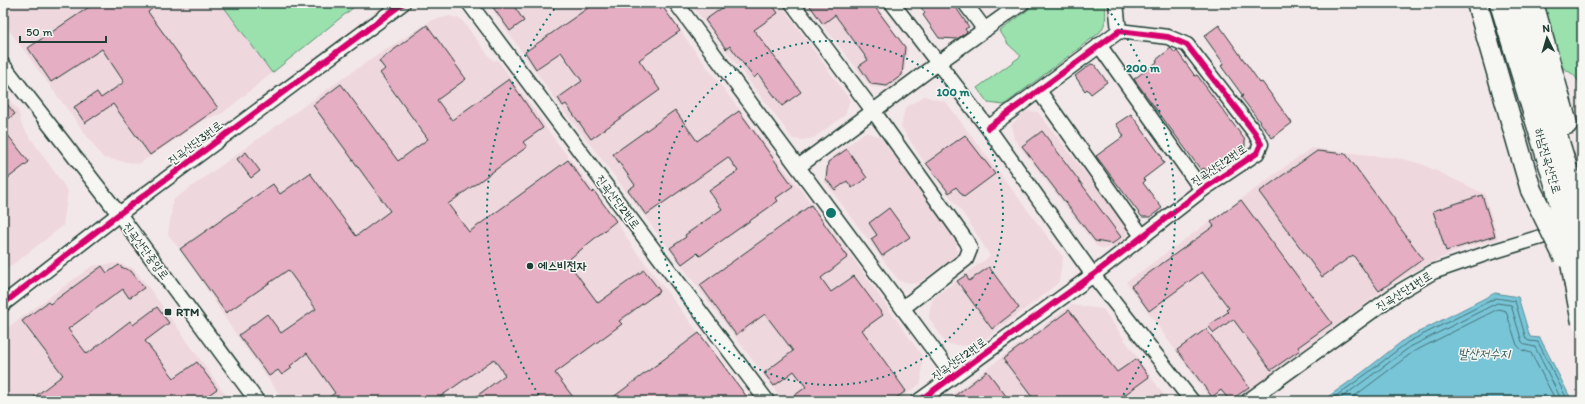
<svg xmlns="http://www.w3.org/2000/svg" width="1585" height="404" font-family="Itim,'Poor Story',sans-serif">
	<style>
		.built { fill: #efd7de }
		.green { fill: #9ae1ae; stroke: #5c8f71 }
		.water { fill: #79c5d8; stroke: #558f96 }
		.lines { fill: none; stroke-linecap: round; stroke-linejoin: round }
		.shore { stroke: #437376; stroke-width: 1 }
		.building { fill: #e5aec3; stroke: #1f3d34 }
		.minor-casing { stroke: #1f3d34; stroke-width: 17 }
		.highway-casing { stroke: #1f3d34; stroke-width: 23 }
		.minor { stroke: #f6f6f2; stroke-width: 14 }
		.highway { stroke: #f6f6f2; stroke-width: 20 }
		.highway-bridge-casing { stroke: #1f3d34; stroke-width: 23; stroke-linecap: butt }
		.highway-bridge { stroke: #f6f6f2; stroke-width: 20 }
		.cycleway-casing { stroke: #f6f6f2; stroke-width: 8 }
		.cycleway { stroke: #d6006c; stroke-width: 6 }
		.ring { fill: none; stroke: #0f766e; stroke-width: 2; stroke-dasharray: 2 4 }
		.poi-dot { fill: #1f3d34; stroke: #f6f6f2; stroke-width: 1.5 }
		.labels { text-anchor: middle; stroke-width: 3; stroke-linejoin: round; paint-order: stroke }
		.street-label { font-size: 12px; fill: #1f3d34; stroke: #f6f6f2 }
		.poi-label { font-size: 12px; font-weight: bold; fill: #1f3d34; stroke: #f6f6f2; text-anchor: start }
		.water-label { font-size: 13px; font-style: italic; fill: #365f5d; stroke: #f6f6f2 }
		.centre { fill: #0f766e; stroke: #f6f6f2; stroke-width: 2 }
		.ring-label { font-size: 12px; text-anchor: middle; font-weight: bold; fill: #0f766e; stroke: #f6f6f2; stroke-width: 3; stroke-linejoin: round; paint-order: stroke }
	</style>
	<rect width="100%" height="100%" fill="#f3e8e9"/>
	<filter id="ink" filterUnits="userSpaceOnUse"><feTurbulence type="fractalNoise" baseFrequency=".025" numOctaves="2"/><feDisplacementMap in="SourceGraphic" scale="8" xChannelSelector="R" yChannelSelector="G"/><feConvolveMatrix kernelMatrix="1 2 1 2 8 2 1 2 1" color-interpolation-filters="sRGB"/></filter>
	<g filter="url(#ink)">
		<g class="built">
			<polygon points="3,3 221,3 272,73 223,113 204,120 139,164 103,158 3,22"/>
			<polygon points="488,3 661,3 692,47 855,261 923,357 921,383 898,401 783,401 610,170 560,106 514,41"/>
			<polygon points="690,3 780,3 850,100 845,115 814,138 803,140 793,139"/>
			<polygon points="805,3 874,3 908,50 904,76 889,88 871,87"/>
			<polygon points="450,16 461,19 489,56 494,61 497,59 542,120 547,129 617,221 622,230 632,246 751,401 284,401 230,326 194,269 168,234 173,200 347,75 432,20"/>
			<polygon points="3,92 19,112 21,123 27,133 68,191 63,226 3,272"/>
			<polygon points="924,96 946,102 1063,257 1059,282 1040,298 975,347 946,344 929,318 930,307 934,297 990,256 969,222 922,159 901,127 905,108"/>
			<polygon points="1026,111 1038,112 1128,228 1126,237 1117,246 1104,249 1096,246 1014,139 1011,125"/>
			<polygon points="865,132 879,136 956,237 957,255 917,284 899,281 824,181 827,161"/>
			<polygon points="1311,148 1403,159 1422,164 1485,194 1498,239 1466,247 1430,263 1396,281 1234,401 1212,401 1126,282"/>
			<polygon points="119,263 134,269 150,289 230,401 3,401 3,331 92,266"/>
			<polygon points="1071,305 1103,309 1168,401 944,401"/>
		</g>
		<g class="green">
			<polygon points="221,3 359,3 272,73"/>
			<path d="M 1037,3 L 1105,3 C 1106,15 1107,24 1099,33 L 1004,105 L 988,103 L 977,88 L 1021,56 L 1008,44 L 1000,31 Z"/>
			<polygon points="1541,3 1582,3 1582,86 1574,75 1559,65"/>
		</g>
		<polygon class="water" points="1495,293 1518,297 1530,337 1540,338 1572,401 1322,401 1363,372 1405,339"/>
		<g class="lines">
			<g class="shore">
				<polyline points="1329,401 1365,375 1408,342 1496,298 1515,301 1526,339 1529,341 1538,342 1568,401"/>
				<polyline points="1337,401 1410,347 1497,303 1511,305 1522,342 1526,345 1535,347 1562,401"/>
				<polyline points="1348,401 1413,352 1498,309 1506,311 1517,345 1522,350 1531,353 1556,401"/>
			</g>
		</g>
		<g class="building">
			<polygon points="95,3 159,3 148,12 218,108 150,155 113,104 85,123 74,107 97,92 101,98 124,82 102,49 51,82 28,48"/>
			<polygon points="490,3 512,3 524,21 510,31"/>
			<polygon points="595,3 660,3 680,31 639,60 660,90 591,139 566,104 563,106 558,98 582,81 561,52 536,69 525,52"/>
			<polygon points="729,3 771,3 778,13 754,30 801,92 782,106 758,74 754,78 730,46 726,49 705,20"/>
			<polygon points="808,3 872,3 905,47 902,75 887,86 871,84 859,66 868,60 835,15 823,24"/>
			<polygon points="918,3 953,3 969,27 965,29 967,32 957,39 939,38 923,15 925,13"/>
			<polygon points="427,25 466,79 437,100 452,120 509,79 543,128 523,142 527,147 448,204 469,232 568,160 592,193 594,191 616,221 567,261 598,303 644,270 660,291 619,321 622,324 555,373 576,401 470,401 505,375 494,359 434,401 324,401 335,393 307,353 290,366 292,368 282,375 278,370 269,376 239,335 267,314 281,333 316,309 288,270 226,313 180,249 273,184 280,194 310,173 356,236 390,211 313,105 341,84 398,161 428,139 380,73 385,69 379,61"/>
			<polygon points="1219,25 1260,83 1262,82 1292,123 1272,138 1241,97 1243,96 1221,66 1224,64 1204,36"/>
			<polygon points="1171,48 1175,53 1177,51 1195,76 1197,75 1245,140 1245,151 1212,173 1209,169 1206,171 1204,168 1201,170 1134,79 1157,62 1156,60"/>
			<polygon points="1091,64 1095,65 1107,82 1091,94 1087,89 1085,91 1075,76"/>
			<polygon points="3,99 15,114 3,123"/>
			<polygon points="675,110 697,141 739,111 793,186 776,198 778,201 700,256 697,253 682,264 670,248 686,237 685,235 722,209 709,191 738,171 728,157 646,215 628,190 635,185 613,154"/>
			<polygon points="1131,114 1162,157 1161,158 1164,163 1143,179 1145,181 1143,183 1162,208 1150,217 1142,217 1096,156 1124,136 1116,124"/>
			<polygon points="3,129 29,162 3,182"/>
			<polygon points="1042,131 1121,237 1112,244 1095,241 1022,146"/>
			<polygon points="965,135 995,174 964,197 956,187 949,193 926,163"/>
			<polygon points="847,149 867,178 852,188 847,181 835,190 826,179 828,162"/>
			<polygon points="1317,151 1346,154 1423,259 1379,291 1353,255 1322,277 1259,192"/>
			<polygon points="246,152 260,171 251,178 237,159"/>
			<polygon points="1482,195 1495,236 1446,251 1433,211"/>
			<polygon points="1241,200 1332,323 1298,347 1300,350 1271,370 1233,319 1214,333 1208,326 1228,312 1226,310 1229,308 1202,272 1149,311 1131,286 1214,226 1211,222"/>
			<polygon points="811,205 848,257 821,278 831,292 854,276 883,315 862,330 906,391 892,401 787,401 806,387 794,371 774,386 764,373 793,351 765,314 736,335 700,285"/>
			<polygon points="889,208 910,237 882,256 871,239 877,235 869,223"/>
			<polygon points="119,265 121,267 131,271 144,288 129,298 123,289 68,329 87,354 130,321 133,325 157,307 169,323 145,341 174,378 197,362 217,389 200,401 29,401 63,375 22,321 48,302 50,304 102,266 107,273"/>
			<polygon points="989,267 1019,308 992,329 957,281 966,275 969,281"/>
			<polygon points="1069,310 1117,372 1136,359 1149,377 1116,401 1035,401 1003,359"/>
			<polygon points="1206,329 1249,387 1230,401 1221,390 1212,397 1177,350"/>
			<polygon points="699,333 750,401 608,401"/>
			<polygon points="987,371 1010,401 948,401"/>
		</g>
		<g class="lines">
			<g class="minor-casing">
				<g id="minor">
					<polyline points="469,3 767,401"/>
					<polyline points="676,3 953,376"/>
					<polyline points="792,3 874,112 967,242 970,249 966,259 904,307"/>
					<polyline points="892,3 988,128 1093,275 1192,401"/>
					<polyline points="965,3 985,30"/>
					<polyline points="1116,3 1119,31"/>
					<polyline points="1099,45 1202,190"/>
					<polyline points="3,65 119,214 257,401"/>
					<polyline points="1039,91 1142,236"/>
					<polyline points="798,167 938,63 1022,3"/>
					<polyline points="3,304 119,214 403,3"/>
					<polyline points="919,401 1093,275 1202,190 1257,153 1261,144 1255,133 1187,45 1168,37 1119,31 988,128"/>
					<polyline points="1248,401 1397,293 1433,272 1488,253 1561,231"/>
				</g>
			</g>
			<g class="highway-casing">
				<g id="highway">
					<polyline points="1477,3 1531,190"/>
					<polyline points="1500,3 1555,184"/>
					<polyline points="1516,3 1570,178"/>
					<polyline points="1533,3 1567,124"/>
				</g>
			</g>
			<use href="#minor" class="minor"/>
			<use href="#highway" class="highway"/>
			<g class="highway-bridge-casing">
				<g id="highway-bridge">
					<polyline points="1570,178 1578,219 1582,231"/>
					<path d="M 1555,184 C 1567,229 1572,276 1582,322"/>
					<polyline points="1531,190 1564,257"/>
				</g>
			</g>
			<use href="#highway-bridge" class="highway-bridge"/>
			<g class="cycleway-casing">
				<g id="cycleway">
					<polyline points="3,304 119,214 403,3"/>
					<polyline points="919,401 1093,275 1202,190 1257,153 1261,144 1255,133 1187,45 1168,37 1119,31 988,128"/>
				</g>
			</g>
			<use href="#cycleway" class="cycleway"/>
		</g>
	</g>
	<g class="ring">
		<circle cx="831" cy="213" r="172"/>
		<path d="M542 400A344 344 0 0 1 558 4M1104 4A344 344 0 0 1 1120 400"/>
	</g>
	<g class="poi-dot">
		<circle cx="530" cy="266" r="4"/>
		<rect x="164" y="308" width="8" height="8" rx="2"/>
	</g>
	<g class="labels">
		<g class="street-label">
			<text transform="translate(195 143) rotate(-37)" y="4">진곡산단3번로</text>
			<text transform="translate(1548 161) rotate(74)" y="4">하남진곡산단로</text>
			<text transform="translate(1219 165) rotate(-34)" y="4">진곡산단2번로</text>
			<text transform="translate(618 202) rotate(53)" y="4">진곡산단2번로</text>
			<text transform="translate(146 251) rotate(53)" y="4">진곡산단중앙로</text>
			<text transform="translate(1404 291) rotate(-32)" y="4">진곡산단1번로</text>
			<text transform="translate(959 359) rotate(-36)" y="4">진곡산단2번로</text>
		</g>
		<g class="poi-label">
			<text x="538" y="270">에스비전자</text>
			<text x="176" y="316">RTM</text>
		</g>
		<g class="water-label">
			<text x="1484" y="358">발산저수지</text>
		</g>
	</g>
	<circle cx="831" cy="213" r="6" class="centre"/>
	<g class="ring-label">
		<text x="1143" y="72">200 m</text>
		<text x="953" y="96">100 m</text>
	</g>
	<rect width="1585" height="404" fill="none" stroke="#f6f6f2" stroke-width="16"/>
	<rect x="8" y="8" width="1569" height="388" fill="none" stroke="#1f3d34" stroke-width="1.5" filter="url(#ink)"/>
	<g transform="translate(1547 38) rotate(355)" stroke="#f6f6f2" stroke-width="3" paint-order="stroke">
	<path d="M0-3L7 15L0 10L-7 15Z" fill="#1f3d34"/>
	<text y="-6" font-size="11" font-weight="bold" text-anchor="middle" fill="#1f3d34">N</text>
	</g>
	<path d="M20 36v6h86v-6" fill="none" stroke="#1f3d34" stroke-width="2"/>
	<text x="26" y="36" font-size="12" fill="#1f3d34" stroke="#f6f6f2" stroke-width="3" paint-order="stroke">50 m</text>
</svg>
